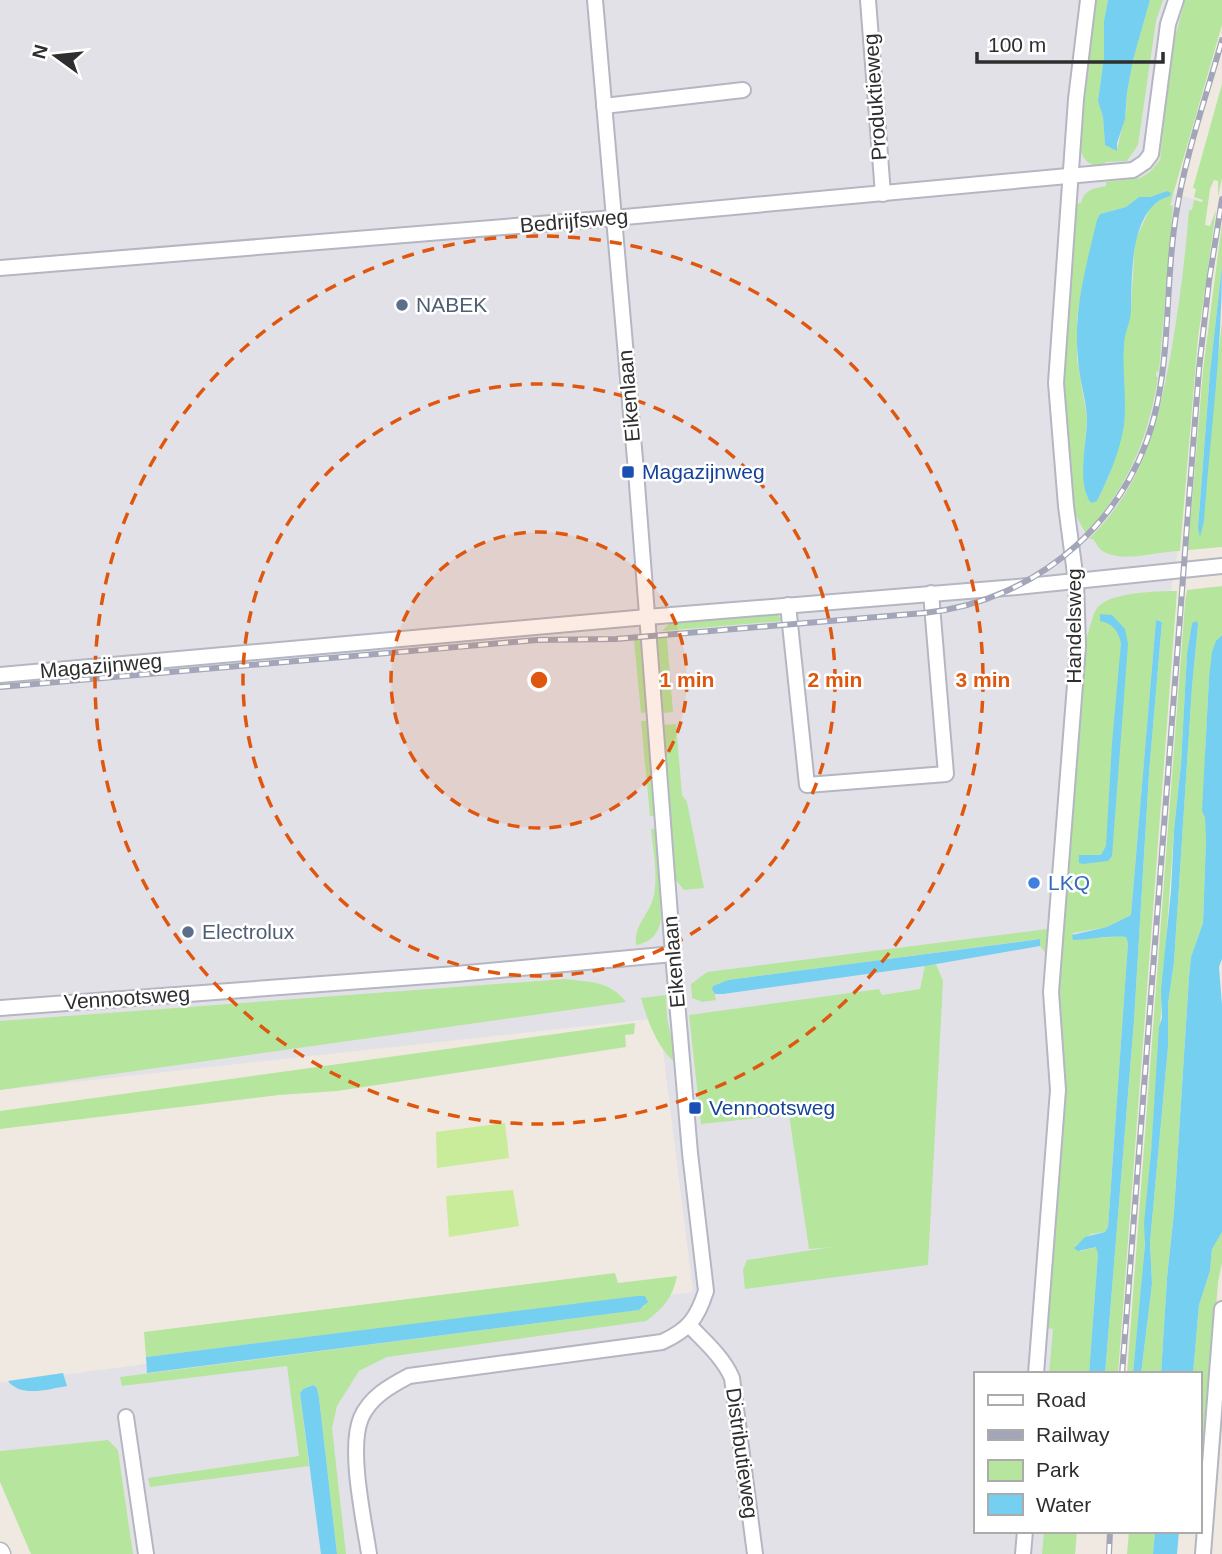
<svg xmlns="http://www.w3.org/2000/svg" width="1222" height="1554" font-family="Helvetica,sans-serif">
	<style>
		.industrial { fill: #e3e1e8 }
		.green { fill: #b6e59e; fill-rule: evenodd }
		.pitch { fill: #c9ec9a }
		.water { fill: #75cff0 }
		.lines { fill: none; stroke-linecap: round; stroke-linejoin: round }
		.minor-casing { stroke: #b4b7c1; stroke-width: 18 }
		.tertiary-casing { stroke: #b4b7c1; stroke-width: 21 }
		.minor { stroke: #fff; stroke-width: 14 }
		.tertiary { stroke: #fff; stroke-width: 18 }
		.rail-casing { stroke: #a3a6b8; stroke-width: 6 }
		.rail { stroke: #fff; stroke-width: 3.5; stroke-dasharray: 10; stroke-linecap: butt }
		.ring { fill: none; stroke: #df570e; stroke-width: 3.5; stroke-dasharray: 12 9 }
		.service-dot { fill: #5c6f8a; stroke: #fff; stroke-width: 2.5 }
		.transit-dot { fill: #1a4fb4; stroke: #fff; stroke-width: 2.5 }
		.shop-dot { fill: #3f7fe0; stroke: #fff; stroke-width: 2.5 }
		.labels { text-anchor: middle; stroke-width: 5; stroke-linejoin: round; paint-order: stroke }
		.street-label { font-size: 21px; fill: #2e2e2e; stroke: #fff }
		.service-label { font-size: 21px; fill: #4e5e75; stroke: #fff; text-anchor: start }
		.transit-label { font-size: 21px; fill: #164399; stroke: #fff; text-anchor: start }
		.shop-label { font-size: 21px; fill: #366cbe; stroke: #fff; text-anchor: start }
		.centre { fill: #df570e; stroke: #fff; stroke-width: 3.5 }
		.ring-label { font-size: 21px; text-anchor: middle; font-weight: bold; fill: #df570e; stroke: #fff; stroke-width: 5; stroke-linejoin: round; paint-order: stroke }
	</style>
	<rect width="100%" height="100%" fill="#efe9e1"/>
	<polygon class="industrial" points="0,0 1218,0 1164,192 1199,200 1166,445 1178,550 1170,597 1161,620 1105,1232 1089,1374 975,1374 975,1531 1077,1531 1075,1554 133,1554 118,1450 108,1440 0,1451 0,1383 693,1292 659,1018 0,1090"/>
	<g class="green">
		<path d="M 1096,0 L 1108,0 L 1104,21 L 1104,57 L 1098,101 L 1103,117 L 1105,145 L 1117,150 L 1126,111 L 1127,93 L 1133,60 L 1150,0 L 1163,0 L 1156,21 L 1138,145 L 1127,161 L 1105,162 L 1105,166 C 1089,167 1081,160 1080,144 Z"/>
		<path d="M 1185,0 L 1222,0 L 1222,25 L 1170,205 L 1173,206 L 1159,371 L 1156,372 L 1156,376 L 1158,378 C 1146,445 1130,481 1086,534 L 1075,514 L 1065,393 L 1065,349 L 1076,204 L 1081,203 C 1084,190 1094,188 1106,186 L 1106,182 L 1140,178 L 1150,172 L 1160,160 L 1171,53 ZM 1167,191 L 1170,193 L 1150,208 L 1135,241 L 1131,309 L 1123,344 L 1123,431 L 1109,476 L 1097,501 L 1087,497 L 1083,467 L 1087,418 L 1077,359 L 1077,319 L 1086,268 L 1100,214 L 1126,207 L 1139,197 L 1150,197 Z"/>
		<path d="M 1222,84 L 1222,178 L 1218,197 L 1218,181 L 1214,180 L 1210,189 L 1205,225 L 1210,226 L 1216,210 L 1198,338 L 1180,551 C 1158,551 1126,563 1104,552 C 1099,550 1097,544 1093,539 L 1089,539 C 1142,486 1157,429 1170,358 C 1179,308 1185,260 1189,210 L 1192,210 L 1194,200 L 1202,202 L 1203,200 L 1194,197 L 1196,189 L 1193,188 Z"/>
		<polygon points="1222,223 1222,266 1210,372 1198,528 1222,323 1222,547 1188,550 1203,370"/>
		<polygon points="1222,586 1222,635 1219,638 1209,678 1205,755 1206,839 1203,923 1191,957 1189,977 1174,1212 1167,1278 1161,1374 1141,1374 1152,1284 1150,1242 1168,1047 1168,1004 1174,962 1192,687 1198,625 1192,623 1187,653 1181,764 1174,830 1141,1297 1133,1374 1127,1374 1185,603 1187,590"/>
		<path d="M 1177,591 L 1118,1374 L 1105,1374 L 1134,1021 L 1149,773 L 1162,622 L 1156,620 L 1131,915 L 1107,927 L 1073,933 L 1073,940 L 1120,936 L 1126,937 L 1128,943 L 1108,1227 L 1105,1232 L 1091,1234 L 1075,1246 L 1081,1251 L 1097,1247 L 1098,1254 L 1089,1374 L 1049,1374 L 1053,1329 L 1047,1328 L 1065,1094 L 1065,1068 L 1059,1006 L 1060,976 L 1086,640 C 1089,631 1092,616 1097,608 C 1109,592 1158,591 1177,591 Z"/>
		<polygon points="776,613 783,621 662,631 672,621"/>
		<polygon points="662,637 667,638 673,712 663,713 661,709 655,643 658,638"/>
		<polygon points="640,639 648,712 641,713 634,640"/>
		<polygon points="641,721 649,721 657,816 650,816"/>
		<polygon points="676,724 682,795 687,802 704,888 684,890 676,880 663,725"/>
		<path d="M 658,828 L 661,919 C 658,935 651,942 636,945 C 634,923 650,915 654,895 C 658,873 653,850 651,829 Z"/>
		<polygon points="1048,929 1046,954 1040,946 1039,939 728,980 713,986 716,1000 703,1002 692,998 691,984 707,972"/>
		<polygon points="936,964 943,981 928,1265 745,1289 743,1270 747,1260 832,1247 809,1249 789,1115 701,1124 689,1015 879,989 882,995 920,989 925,966"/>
		<path d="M 565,979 C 590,982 610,981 626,1002 L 0,1090 L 0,1021 Z"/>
		<path d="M 666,995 L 667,1018 L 677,1064 C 658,1050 647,1020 641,998 Z"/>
		<polygon points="635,1023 634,1034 625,1035 626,1047 337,1091 279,1095 0,1129 0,1111"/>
		<polygon points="1222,1232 1222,1263 1218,1282 1199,1523 1199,1374 1193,1374 1199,1305 1210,1271 1212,1249"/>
		<path d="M 615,1273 L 618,1283 L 677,1276 C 673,1297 663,1309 646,1321 L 387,1357 L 359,1371 L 337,1406 L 332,1428 L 346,1554 L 337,1554 L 319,1398 L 317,1388 L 312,1385 L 303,1389 L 300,1393 L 309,1466 L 150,1487 L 148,1478 L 299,1456 L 287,1366 L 122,1386 L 120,1377 L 638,1310 L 645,1306 L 645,1296 L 146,1357 L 144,1332 Z"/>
		<polygon points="108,1440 118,1450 133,1554 31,1554 0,1482 0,1451"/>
		<polygon points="1044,1531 1077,1531 1075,1554 1042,1554"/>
		<polygon points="1129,1531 1155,1531 1153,1554 1127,1554"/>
	</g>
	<g class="pitch">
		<polygon points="505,1123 509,1158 437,1168 436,1132"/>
		<polygon points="513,1190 519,1226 449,1237 446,1196"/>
	</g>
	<g class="water">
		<polygon points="1108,0 1150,0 1133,60 1127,93 1125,119 1117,143 1117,151 1105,145 1103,117 1098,101 1104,57 1104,21"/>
		<path d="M 1167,191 L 1171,193 L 1170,196 C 1129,207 1132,276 1131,309 C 1131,322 1124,333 1124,346 C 1122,372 1127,399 1124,425 C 1120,451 1109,477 1097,501 L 1091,503 C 1076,482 1087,443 1087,418 C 1086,398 1079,379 1078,359 C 1073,312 1086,266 1097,220 L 1100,214 L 1126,207 L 1139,197 L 1150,197 Z"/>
		<path d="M 1222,266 C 1222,351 1210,436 1204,521 L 1200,537 L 1198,528 L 1210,372 Z"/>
		<path d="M 1100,614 L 1112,615 L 1125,629 L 1128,644 L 1112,856 L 1108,861 L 1083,864 L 1079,863 L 1079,855 L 1101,855 L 1106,846 L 1112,743 L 1121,643 C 1118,631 1114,624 1100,621 Z"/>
		<path d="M 1156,620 L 1162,622 L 1149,773 L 1134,1021 L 1105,1374 L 1089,1374 L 1098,1254 L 1096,1247 L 1078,1251 L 1074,1248 L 1085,1237 L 1105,1232 L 1108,1227 L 1128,943 L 1126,937 C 1108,935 1091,940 1073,940 L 1072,935 L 1107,927 L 1131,915 Z"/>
		<polygon points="1197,621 1198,625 1192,687 1174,962 1168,1004 1168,1047 1150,1242 1152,1284 1141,1374 1133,1374 1145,1244 1144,1223 1151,1153 1159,1027 1162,1018 1161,990 1171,891 1174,830 1181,764 1187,653 1192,623"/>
		<polygon points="1222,635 1222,959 1219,967 1222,1005 1222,1232 1212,1249 1210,1271 1199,1305 1193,1374 1161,1374 1167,1278 1174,1212 1189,977 1191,957 1203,923 1206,839 1205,817 1202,811 1209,678 1212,652 1216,641"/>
		<polygon points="1040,939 1040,946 925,966 723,994 715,994 712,989 713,986 728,980"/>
		<polygon points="638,1296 645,1296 648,1302 639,1310 147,1373 146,1357"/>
		<path d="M 63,1373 L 67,1386 C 48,1389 21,1398 8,1381 Z"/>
		<polygon points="313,1385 317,1388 319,1398 337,1554 321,1554 300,1393 303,1389"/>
		<polygon points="1155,1531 1179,1531 1177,1554 1153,1554"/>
	</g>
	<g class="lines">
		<g class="minor-casing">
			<g id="minor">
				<polyline points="868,0 883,194"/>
				<polyline points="604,106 743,90"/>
				<polyline points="0,268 614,218 1133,170 1145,162 1151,154 1168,24 1176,0"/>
				<polyline points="788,605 807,785 946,774 931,593"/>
				<polyline points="0,675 647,617 1017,587 1222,566"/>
				<polyline points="0,1008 456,974 673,954"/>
				<path d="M 689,1325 C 705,1342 723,1357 732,1378 L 755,1554"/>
				<polyline points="1036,1374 1058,1090 1051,992 1078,646 1076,581 1066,506 1056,383 1076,99 1088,0"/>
				<polyline points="126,1417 146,1554"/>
				<path d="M 369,1554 C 364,1520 348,1449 361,1418 C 370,1397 390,1386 409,1376 L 662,1342 C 688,1330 697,1319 706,1291 L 690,1153 L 673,954 L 636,471 L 595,0"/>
				<polyline points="1023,1554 1025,1531"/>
				<polyline points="1203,1554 1222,1309"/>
			</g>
		</g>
		<g class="tertiary-casing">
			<polyline id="tertiary" points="0,1552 1,1554"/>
		</g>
		<use href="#minor" class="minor"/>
		<use href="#tertiary" class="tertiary"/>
		<g class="rail-casing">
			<g id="rail">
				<path d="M 0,687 L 537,640 L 616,639 L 924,613 C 1040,601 1136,516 1158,400 C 1170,339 1166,276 1176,215 C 1185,156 1206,97 1222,40"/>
				<polyline points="1122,1374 1199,369 1209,281 1222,199"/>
				<polyline points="1109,1554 1110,1531"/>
			</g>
		</g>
		<use href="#rail" class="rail"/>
	</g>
	<circle cx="539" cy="680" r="148" fill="#df570e" fill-opacity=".12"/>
	<g class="ring">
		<circle cx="539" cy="680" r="148"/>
		<circle cx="539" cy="680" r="296"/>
		<circle cx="539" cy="680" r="444"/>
	</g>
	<g class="service-dot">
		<circle cx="402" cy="305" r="7"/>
		<circle cx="188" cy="932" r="7"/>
	</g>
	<g class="transit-dot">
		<rect x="621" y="465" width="14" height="14" rx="3.5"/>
		<rect x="688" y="1101" width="14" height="14" rx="3.5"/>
	</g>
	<circle class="shop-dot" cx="1034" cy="883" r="7"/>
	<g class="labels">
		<g class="street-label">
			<text transform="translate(875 97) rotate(-94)" y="7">Produktieweg</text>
			<text transform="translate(574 221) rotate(-5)" y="7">Bedrijfsweg</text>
			<text transform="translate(629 396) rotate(-95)" y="7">Eikenlaan</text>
			<text transform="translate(1074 626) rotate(-90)" y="7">Handelsweg</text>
			<text transform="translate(101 666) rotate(-5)" y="7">Magazijnweg</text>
			<text transform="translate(674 962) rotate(-95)" y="7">Eikenlaan</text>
			<text transform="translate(127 998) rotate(-4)" y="7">Vennootsweg</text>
			<text transform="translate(742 1453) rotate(82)" y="7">Distributieweg</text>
		</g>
		<g class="service-label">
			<text x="416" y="312">NABEK</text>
			<text x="202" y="939">Electrolux</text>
		</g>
		<g class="transit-label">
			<text x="642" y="479">Magazijnweg</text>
			<text x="709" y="1115">Vennootsweg</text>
		</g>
		<g class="shop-label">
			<text x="1048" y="890">LKQ</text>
		</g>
	</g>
	<circle cx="539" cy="680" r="10" class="centre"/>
	<g class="ring-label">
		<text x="687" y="687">1 min</text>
		<text x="835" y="687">2 min</text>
		<text x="983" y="687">3 min</text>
	</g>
	<rect x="974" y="1372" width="228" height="161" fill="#ffffff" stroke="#ababab" stroke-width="2"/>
	<rect x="988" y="1395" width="35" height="10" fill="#ffffff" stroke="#ababab" stroke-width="2"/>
	<text x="1036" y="1407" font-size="21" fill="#2e2e2e">Road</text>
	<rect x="988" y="1430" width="35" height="10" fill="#a3a6b8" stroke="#ababab" stroke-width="2"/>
	<text x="1036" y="1442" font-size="21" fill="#2e2e2e">Railway</text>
	<rect x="988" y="1460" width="35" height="21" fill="#b6e59e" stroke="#ababab" stroke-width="2"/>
	<text x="1036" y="1477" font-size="21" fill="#2e2e2e">Park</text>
	<rect x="988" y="1494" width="35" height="21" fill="#75cff0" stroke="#ababab" stroke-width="2"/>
	<text x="1036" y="1512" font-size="21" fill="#2e2e2e">Water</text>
	<g transform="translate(56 56) rotate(285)" stroke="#ffffff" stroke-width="5" paint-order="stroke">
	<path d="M0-5L12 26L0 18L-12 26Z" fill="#2e2e2e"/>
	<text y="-10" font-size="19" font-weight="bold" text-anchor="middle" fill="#2e2e2e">N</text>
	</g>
	<path d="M977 52v10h186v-10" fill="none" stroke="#2e2e2e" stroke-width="3.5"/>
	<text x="988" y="52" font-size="21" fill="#2e2e2e" stroke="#ffffff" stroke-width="5" paint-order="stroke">100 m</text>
</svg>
